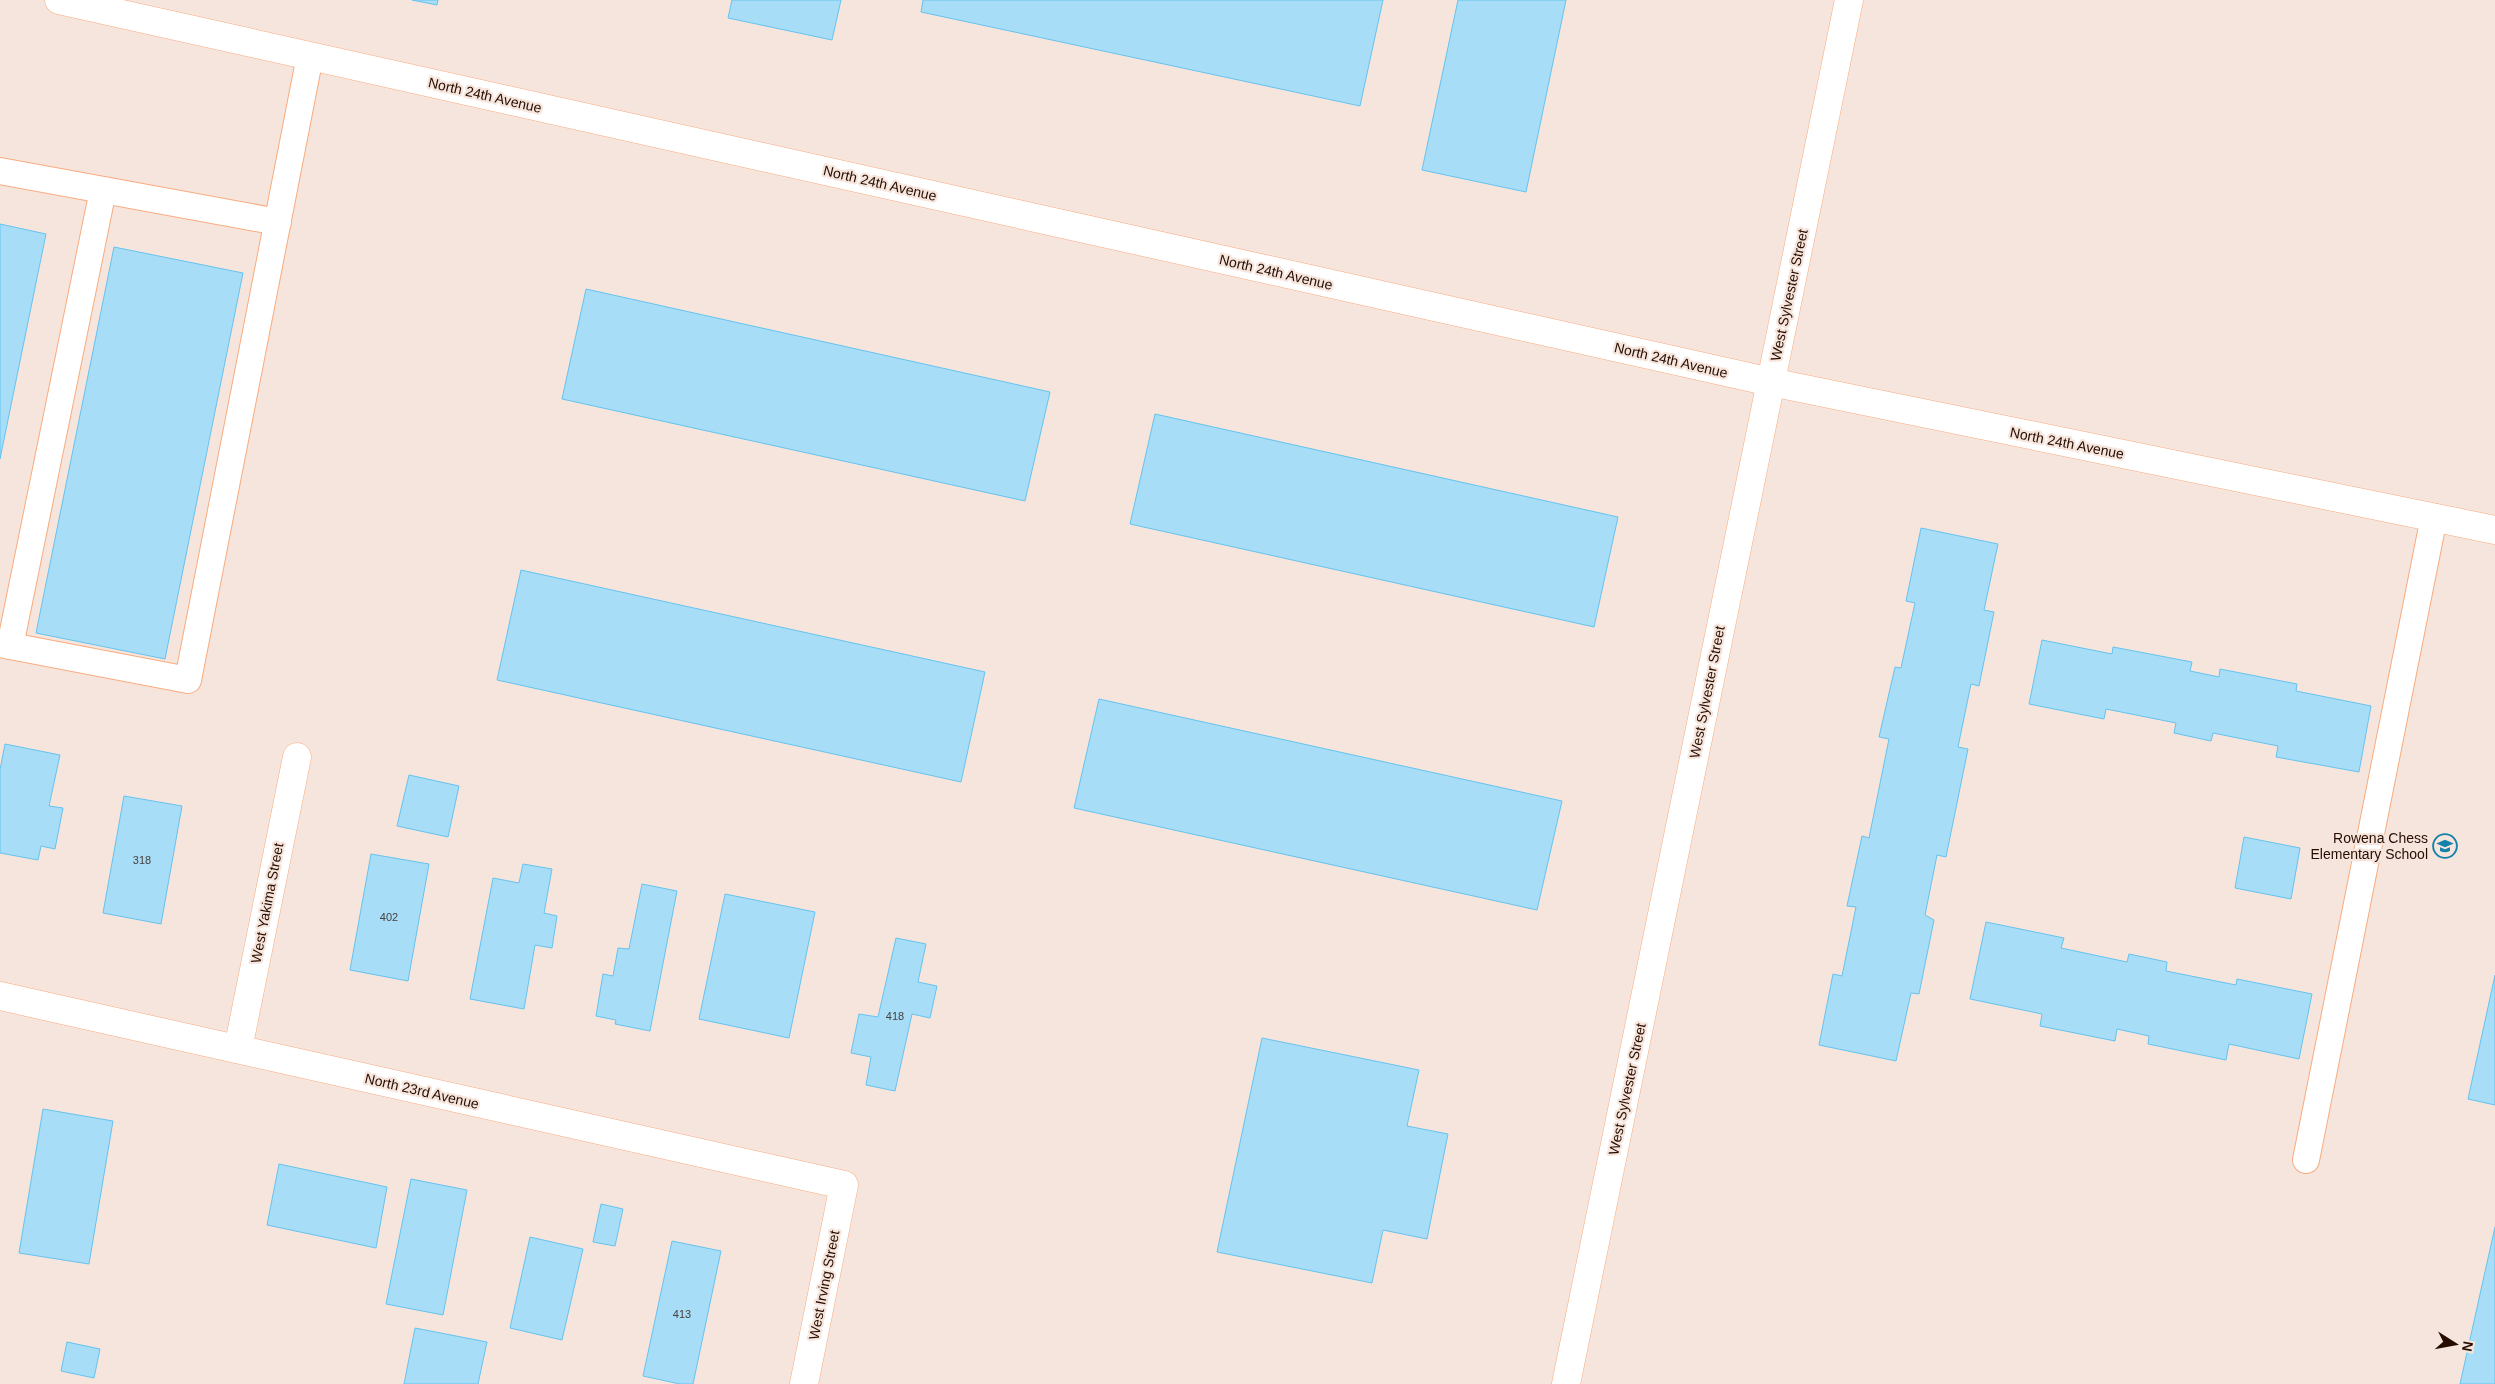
<svg xmlns="http://www.w3.org/2000/svg" width="2495" height="1384" font-family="Helvetica,sans-serif">
	<style>
		.building { fill: #a8ddf7; stroke: #65c3ef }
		.lines { fill: none; stroke-linecap: round; stroke-linejoin: round }
		.service-casing { stroke: #f9ab7f; stroke-width: 28 }
		.minor-casing { stroke: #f9ab7f; stroke-width: 29 }
		.tertiary-casing { stroke: #f9ab7f; stroke-width: 29 }
		.service { stroke: #fff; stroke-width: 26 }
		.minor { stroke: #fff; stroke-width: 28 }
		.tertiary { stroke: #fff; stroke-width: 28 }
		.labels { text-anchor: middle; stroke-width: 4.5; stroke-linejoin: round; paint-order: stroke }
		.number-label { font-size: 11px; fill: #47403e }
		.street-label { font-size: 14px; fill: #270c00; stroke: #f6e5dc }
		.poi-label { font-size: 14px; fill: #270c00; stroke: #f6e5dc; text-anchor: end }
	</style>
	<rect width="100%" height="100%" fill="#f6e5dc"/>
	<g class="building">
		<polygon points="412,0 438,0 437,5"/>
		<polygon points="732,0 841,0 832,40 728,18"/>
		<polygon points="923,0 1383,0 1360,106 921,12"/>
		<polygon points="1458,0 1566,0 1526,192 1422,170"/>
		<polygon points="0,224 46,234 0,459"/>
		<polygon points="114,247 243,273 165,659 36,633"/>
		<polygon points="586,289 1050,392 1025,501 562,399"/>
		<polygon points="1155,414 1618,517 1594,627 1130,524"/>
		<polygon points="1921,528 1998,544 1984,610 1994,612 1979,686 1971,684 1958,747 1968,749 1946,857 1937,855 1925,915 1934,920 1919,994 1911,993 1896,1061 1819,1045 1833,974 1842,976 1856,907 1847,906 1862,836 1869,838 1889,739 1879,737 1895,667 1901,668 1915,603 1906,601"/>
		<polygon points="521,570 985,672 961,782 497,680"/>
		<polygon points="2042,640 2112,654 2113,647 2192,662 2190,671 2219,677 2220,669 2297,684 2296,691 2371,706 2359,772 2276,757 2278,746 2213,733 2211,741 2174,733 2176,723 2106,709 2104,719 2029,704"/>
		<polygon points="1099,699 1562,801 1537,910 1074,808"/>
		<polygon points="5,744 60,755 49,806 63,808 55,849 41,846 38,860 0,853 0,770"/>
		<polygon points="409,775 459,786 448,837 397,826"/>
		<polygon points="124,796 182,806 161,924 103,913"/>
		<polygon points="2244,837 2300,848 2291,899 2235,888"/>
		<polygon points="371,854 429,864 408,981 350,970"/>
		<polygon points="523,864 552,869 544,913 557,916 552,948 535,945 524,1009 470,999 493,878 519,883"/>
		<polygon points="642,884 677,891 650,1031 615,1024 616,1020 596,1016 603,974 613,976 618,948 629,949"/>
		<polygon points="725,894 815,912 789,1038 699,1019"/>
		<polygon points="1986,922 2064,938 2061,948 2127,962 2129,954 2167,962 2166,971 2236,985 2237,979 2312,994 2299,1059 2229,1044 2226,1060 2148,1044 2149,1036 2117,1029 2115,1041 2040,1026 2042,1014 1970,999"/>
		<polygon points="896,938 926,944 918,982 937,986 930,1018 912,1014 895,1091 866,1085 871,1057 851,1053 859,1014 878,1017"/>
		<polygon points="2495,975 2495,1105 2468,1099"/>
		<polygon points="1262,1038 1419,1070 1407,1126 1448,1134 1427,1239 1383,1230 1372,1283 1217,1252"/>
		<polygon points="43,1109 113,1121 89,1264 19,1253"/>
		<polygon points="279,1164 387,1187 376,1248 267,1225"/>
		<polygon points="411,1179 467,1190 443,1315 386,1304"/>
		<polygon points="601,1204 623,1209 615,1246 593,1242"/>
		<polygon points="2495,1227 2495,1384 2460,1384"/>
		<polygon points="530,1237 583,1249 562,1340 510,1328"/>
		<polygon points="672,1241 721,1251 693,1384 680,1384 643,1376"/>
		<polygon points="415,1328 487,1342 478,1384 404,1384"/>
		<polygon points="67,1342 100,1349 94,1378 61,1371"/>
	</g>
	<g class="lines">
		<g class="service-casing">
			<g id="service">
				<polyline points="0,171 278,222"/>
				<polyline points="0,644 188,680 310,56"/>
				<polyline points="10,646 103,190"/>
				<polyline points="2306,1160 2434,517"/>
			</g>
		</g>
		<g class="minor-casing">
			<g id="minor">
				<polyline points="59,0 1771,382 2495,530"/>
				<polyline points="0,996 844,1185 804,1384"/>
				<polyline points="238,1049 297,757"/>
			</g>
		</g>
		<g class="tertiary-casing">
			<polyline id="tertiary" points="1566,1384 1849,0"/>
		</g>
		<use href="#service" class="service"/>
		<use href="#minor" class="minor"/>
		<use href="#tertiary" class="tertiary"/>
	</g>
	<defs>
		<g id="school-ring" transform="scale(1.25)"><circle r="9.5" fill="#f6e5dc" stroke="#1582aa" stroke-width="1.5"/><path d="M0-5L7-2L0 1L-7-2ZM-4 1L0 2.5L4 1V4Q0 6-4 4Z" fill="#1582aa"/></g>
	</defs>
	<g fill-rule="evenodd">
		<use href="#school-ring" x="2445" y="846"/>
	</g>
	<g class="labels">
		<g class="number-label">
			<text x="142" y="864">318</text>
			<text x="389" y="921">402</text>
			<text x="895" y="1020">418</text>
			<text x="682" y="1318">413</text>
		</g>
		<g class="street-label">
			<text transform="translate(485 95) rotate(13)" y="5">North 24th Avenue</text>
			<text transform="translate(880 183) rotate(13)" y="5">North 24th Avenue</text>
			<text transform="translate(1276 272) rotate(13)" y="5">North 24th Avenue</text>
			<text transform="translate(1789 295) rotate(-78)" y="5">West Sylvester Street</text>
			<text transform="translate(1671 360) rotate(13)" y="5">North 24th Avenue</text>
			<text transform="translate(2067 443) rotate(11)" y="5">North 24th Avenue</text>
			<text transform="translate(1707 692) rotate(-79)" y="5">West Sylvester Street</text>
			<text transform="translate(267 903) rotate(-79)" y="5">West Yakima Street</text>
			<text transform="translate(1627 1089) rotate(-78)" y="5">West Sylvester Street</text>
			<text transform="translate(422 1091) rotate(13)" y="5">North 23rd Avenue</text>
			<text transform="translate(824 1285) rotate(-79)" y="5">West Irving Street</text>
		</g>
		<g class="poi-label">
			<text x="2428" y="843">Rowena Chess<tspan x="2428" dy="16">Elementary School</tspan></text>
		</g>
	</g>
	<g transform="translate(2455 1344) rotate(101)" stroke="#f6e5dc" stroke-width="4" paint-order="stroke">
	<path d="M0-4L9 19L0 12L-9 19Z" fill="#270c00"/>
	<text y="-8" font-size="14" font-weight="bold" text-anchor="middle" fill="#270c00">N</text>
	</g>
</svg>
